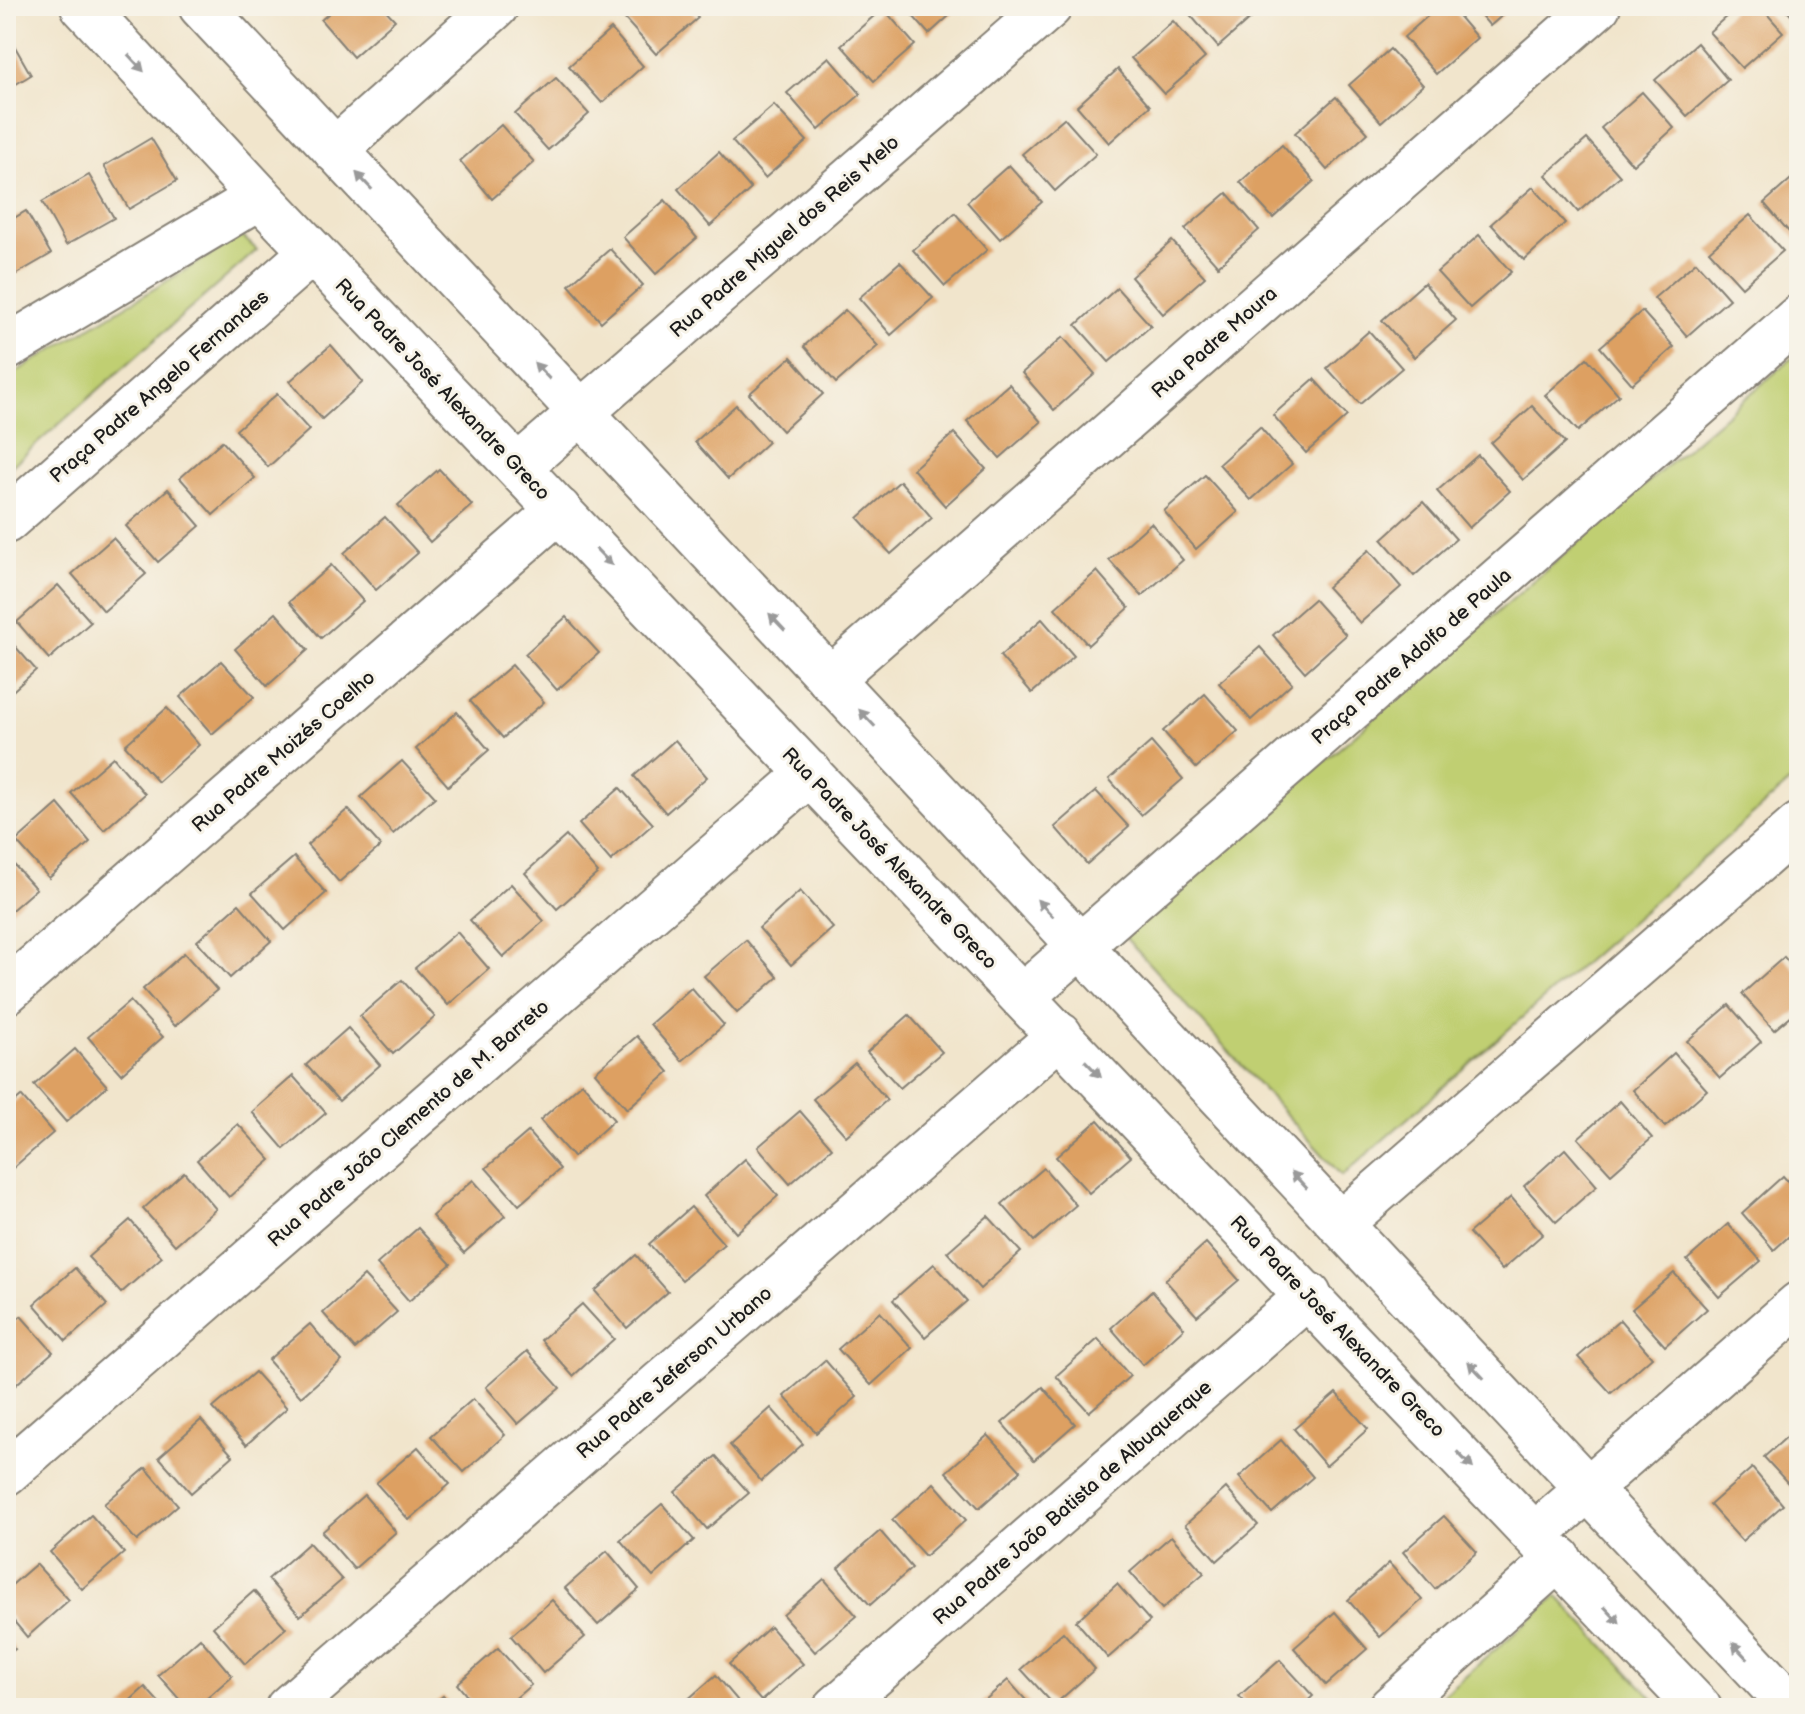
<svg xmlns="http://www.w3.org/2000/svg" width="1805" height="1714" font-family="'Balsamiq Sans',sans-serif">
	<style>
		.green { fill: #c0cf72; stroke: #6e7647; stroke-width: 2 }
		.building { fill: #dda062 }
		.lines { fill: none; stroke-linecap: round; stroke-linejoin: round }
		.minor-casing { stroke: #868074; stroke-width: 48 }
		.minor { stroke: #fff; stroke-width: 44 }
		.oneway { fill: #999 }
		.labels { text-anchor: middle; stroke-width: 6; stroke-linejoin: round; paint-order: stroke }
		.street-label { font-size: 20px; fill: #1c1c1c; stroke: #f7f3e8 }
	</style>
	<rect width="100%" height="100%" fill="#f7f3e8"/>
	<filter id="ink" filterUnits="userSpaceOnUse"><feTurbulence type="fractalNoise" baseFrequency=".0125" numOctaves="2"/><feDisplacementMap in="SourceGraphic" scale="16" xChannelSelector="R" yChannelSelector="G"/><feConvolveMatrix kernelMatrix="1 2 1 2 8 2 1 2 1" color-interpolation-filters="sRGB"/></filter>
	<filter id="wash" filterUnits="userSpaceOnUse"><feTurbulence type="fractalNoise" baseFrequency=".006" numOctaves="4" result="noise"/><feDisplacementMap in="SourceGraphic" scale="32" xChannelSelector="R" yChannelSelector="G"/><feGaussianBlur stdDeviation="1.8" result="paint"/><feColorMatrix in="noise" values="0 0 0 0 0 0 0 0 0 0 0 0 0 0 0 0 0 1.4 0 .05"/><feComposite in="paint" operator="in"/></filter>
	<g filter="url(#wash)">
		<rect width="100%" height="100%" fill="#f1e5cc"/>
		<g class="green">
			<polygon points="242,236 257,250 6,471 6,378"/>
			<polygon points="1799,352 1799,774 1342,1176 1123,935"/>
			<polygon points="1557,1596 1662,1708 1428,1708"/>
		</g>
		<g id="blocks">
			<g class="building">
				<polygon points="337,6 382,6 395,20 353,57 321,20"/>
				<polygon points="638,6 687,6 698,18 656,54 624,18"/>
				<polygon points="904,6 960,6 929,34"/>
				<polygon points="1190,6 1256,6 1260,10 1218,47 1186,10"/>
				<polygon points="1439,6 1450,6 1477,38 1436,74 1404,37"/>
				<polygon points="1473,6 1513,6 1490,26"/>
				<polygon points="1738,6 1760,6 1783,32 1742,68 1709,32"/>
				<polygon points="1783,6 1799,6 1799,18 1796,21"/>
				<polygon points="883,8 915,45 874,81 841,45"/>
				<polygon points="1173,21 1205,58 1164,94 1131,58"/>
				<polygon points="611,29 643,66 602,103 569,66"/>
				<polygon points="6,31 31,75 6,90"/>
				<polygon points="1697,43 1728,80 1687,116 1655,80"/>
				<polygon points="1390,49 1423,85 1381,122 1349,85"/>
				<polygon points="829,57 861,94 819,130 787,93"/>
				<polygon points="1118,69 1150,106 1109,143 1077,106"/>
				<polygon points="556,78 589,114 548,150 515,114"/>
				<polygon points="1642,92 1674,128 1633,165 1601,128"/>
				<polygon points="1336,97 1368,133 1327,170 1295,133"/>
				<polygon points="774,105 807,141 765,178 732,141"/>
				<polygon points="1064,118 1096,154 1055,191 1022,154"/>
				<polygon points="501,125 534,162 492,199 460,161"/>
				<polygon points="151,138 177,181 129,209 104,166"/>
				<polygon points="1587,139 1620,176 1578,212 1546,175"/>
				<polygon points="1282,145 1314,181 1273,218 1240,182"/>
				<polygon points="719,152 751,189 710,226 678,189"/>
				<polygon points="1009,165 1042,202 1000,239 967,202"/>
				<polygon points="1799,172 1799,237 1796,240 1764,203"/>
				<polygon points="89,175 114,218 66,245 42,202"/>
				<polygon points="1533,187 1565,223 1524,260 1491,224"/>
				<polygon points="1227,193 1259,230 1218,266 1185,229"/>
				<polygon points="665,200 697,238 656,274 623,237"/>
				<polygon points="26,211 51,254 6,280 6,223"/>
				<polygon points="955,213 987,250 945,286 913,250"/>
				<polygon points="1750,215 1783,251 1742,287 1709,251"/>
				<polygon points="1479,235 1511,272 1470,308 1437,272"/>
				<polygon points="1172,241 1205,277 1163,314 1131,277"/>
				<polygon points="610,249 643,285 601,322 569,285"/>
				<polygon points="900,262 933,298 891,335 859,298"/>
				<polygon points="1696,262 1729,299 1687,336 1654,298"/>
				<polygon points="1424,283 1456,320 1414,357 1382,320"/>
				<polygon points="1117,288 1151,326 1109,362 1076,325"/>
				<polygon points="845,310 878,346 836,383 804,346"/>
				<polygon points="1642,311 1674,347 1632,384 1600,347"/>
				<polygon points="1369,331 1402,368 1360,404 1327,368"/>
				<polygon points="1063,337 1095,374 1054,410 1022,373"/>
				<polygon points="331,345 363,382 322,419 290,381"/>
				<polygon points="791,357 823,394 782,431 749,394"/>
				<polygon points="1587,358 1619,395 1578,431 1545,395"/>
				<polygon points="1314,379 1347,416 1306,453 1273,415"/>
				<polygon points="1009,384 1041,422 1000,458 967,421"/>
				<polygon points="277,394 309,430 268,467 236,430"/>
				<polygon points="736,405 768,442 728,479 695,442"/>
				<polygon points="1532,406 1565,443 1523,480 1491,443"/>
				<polygon points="1260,427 1292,464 1251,500 1219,464"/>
				<polygon points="954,433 986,469 945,506 913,469"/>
				<polygon points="222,441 255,478 213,515 180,478"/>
				<polygon points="1478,455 1510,491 1469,528 1437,491"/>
				<polygon points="439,469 472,505 430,542 398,505"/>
				<polygon points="1205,475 1238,512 1196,549 1164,511"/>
				<polygon points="900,481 932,518 891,554 858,518"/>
				<polygon points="168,489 200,526 158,562 126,526"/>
				<polygon points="1423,502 1456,539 1414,576 1382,539"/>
				<polygon points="385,517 418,553 376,590 344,553"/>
				<polygon points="1151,523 1183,560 1142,596 1109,560"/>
				<polygon points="113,538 146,574 104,611 72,574"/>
				<polygon points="1369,550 1401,587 1360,623 1327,587"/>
				<polygon points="331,565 363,601 321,638 289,602"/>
				<polygon points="1097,571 1129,608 1088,645 1055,608"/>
				<polygon points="58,585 91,622 49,659 17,622"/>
				<polygon points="1314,599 1346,635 1305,672 1273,635"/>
				<polygon points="276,613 308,650 267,686 235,649"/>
				<polygon points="566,617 599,653 557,690 525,654"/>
				<polygon points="1042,619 1074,656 1032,693 1000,656"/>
				<polygon points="6,636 36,670 6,697"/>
				<polygon points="1260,647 1292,683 1251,720 1219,683"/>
				<polygon points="221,661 254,697 212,734 180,697"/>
				<polygon points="512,665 544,702 503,738 470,701"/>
				<polygon points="1205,694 1238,731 1196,768 1163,731"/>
				<polygon points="167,708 199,745 158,782 125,745"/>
				<polygon points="457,712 489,750 448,786 416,749"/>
				<polygon points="675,740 707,777 666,813 634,776"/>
				<polygon points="1151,742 1183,779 1141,815 1109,779"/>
				<polygon points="113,757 145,794 104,830 71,793"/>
				<polygon points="402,761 435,797 393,834 361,797"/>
				<polygon points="620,788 653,824 611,861 579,824"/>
				<polygon points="1096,791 1129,827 1087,864 1055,827"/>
				<polygon points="58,804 90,842 49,878 16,841"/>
				<polygon points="348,809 381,846 339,882 307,845"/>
				<polygon points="566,836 598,873 557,909 525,873"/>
				<polygon points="6,856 36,889 6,915"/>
				<polygon points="294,857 326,893 285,930 252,893"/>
				<polygon points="511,884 544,921 503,957 470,920"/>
				<polygon points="800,891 833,928 791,965 759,928"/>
				<polygon points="239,904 271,941 230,978 197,941"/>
				<polygon points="457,932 489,969 448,1005 415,968"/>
				<polygon points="746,940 778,977 737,1013 704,976"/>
				<polygon points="184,953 217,990 175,1026 143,989"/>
				<polygon points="1784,957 1799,974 1799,1009 1774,1030 1742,994"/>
				<polygon points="402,980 435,1017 393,1054 360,1016"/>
				<polygon points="691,988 724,1025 682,1061 650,1024"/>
				<polygon points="130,1001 163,1037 121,1074 88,1037"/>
				<polygon points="1729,1005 1761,1042 1720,1078 1687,1041"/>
				<polygon points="909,1015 942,1052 900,1088 867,1052"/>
				<polygon points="348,1028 380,1065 339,1101 306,1065"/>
				<polygon points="637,1036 669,1072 627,1109 595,1072"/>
				<polygon points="75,1049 107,1086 66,1122 34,1085"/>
				<polygon points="1674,1053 1707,1090 1665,1127 1633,1090"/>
				<polygon points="855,1063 887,1100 846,1136 813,1099"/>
				<polygon points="293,1076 326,1113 284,1149 252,1112"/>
				<polygon points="582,1083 614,1120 573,1157 540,1120"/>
				<polygon points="21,1096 53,1133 12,1169 6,1163 6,1109"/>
				<polygon points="1620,1101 1652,1138 1611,1174 1578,1138"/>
				<polygon points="800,1111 832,1148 790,1184 758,1147"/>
				<polygon points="1098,1120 1131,1157 1089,1193 1056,1157"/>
				<polygon points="238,1124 271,1160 229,1197 197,1160"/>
				<polygon points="528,1132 560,1169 519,1205 486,1168"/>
				<polygon points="1565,1149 1597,1186 1556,1222 1524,1186"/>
				<polygon points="745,1159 778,1196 736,1233 704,1196"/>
				<polygon points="1044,1168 1076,1205 1034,1241 1002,1204"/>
				<polygon points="184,1172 216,1209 175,1245 143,1209"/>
				<polygon points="1783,1176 1799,1194 1799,1227 1774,1250 1742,1213"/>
				<polygon points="473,1180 505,1216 464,1253 432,1216"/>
				<polygon points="1511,1197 1543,1234 1502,1270 1469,1233"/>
				<polygon points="691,1207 724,1244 682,1280 649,1244"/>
				<polygon points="988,1216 1021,1252 980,1289 947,1252"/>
				<polygon points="130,1220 162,1257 121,1293 88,1257"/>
				<polygon points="1728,1224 1761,1261 1719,1297 1687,1260"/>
				<polygon points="418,1228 451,1264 409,1301 377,1264"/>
				<polygon points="1206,1243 1239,1280 1197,1316 1165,1280"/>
				<polygon points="636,1255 668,1292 627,1328 595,1291"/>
				<polygon points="934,1264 967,1301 925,1337 893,1300"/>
				<polygon points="75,1268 107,1305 66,1341 34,1304"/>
				<polygon points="1674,1273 1707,1309 1665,1346 1632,1309"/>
				<polygon points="364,1276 397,1312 355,1349 323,1313"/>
				<polygon points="1152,1291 1184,1328 1143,1365 1111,1328"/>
				<polygon points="582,1304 614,1339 573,1376 541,1340"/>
				<polygon points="880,1312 912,1348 871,1385 838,1349"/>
				<polygon points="21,1316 53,1352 11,1389 6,1383 6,1329"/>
				<polygon points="1620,1320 1652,1357 1611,1393 1578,1357"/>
				<polygon points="310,1324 342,1361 301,1397 268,1360"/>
				<polygon points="1098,1339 1130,1376 1089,1412 1056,1376"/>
				<polygon points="527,1351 560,1388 518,1424 486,1387"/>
				<polygon points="825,1360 857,1397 816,1433 784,1396"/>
				<polygon points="255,1372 287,1408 246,1445 213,1408"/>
				<polygon points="1043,1387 1075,1424 1034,1460 1002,1423"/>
				<polygon points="1336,1393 1368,1429 1326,1466 1294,1429"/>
				<polygon points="473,1399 505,1435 464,1472 431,1436"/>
				<polygon points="771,1408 803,1444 761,1481 730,1445"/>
				<polygon points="201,1420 233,1456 191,1493 159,1457"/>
				<polygon points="1799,1426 1799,1491 1797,1493 1764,1457"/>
				<polygon points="988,1435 1021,1471 979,1508 946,1472"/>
				<polygon points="1281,1440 1313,1477 1272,1513 1239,1477"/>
				<polygon points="418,1447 450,1484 409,1520 376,1483"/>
				<polygon points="716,1456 749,1493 707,1529 675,1492"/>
				<polygon points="146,1468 178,1505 137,1541 104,1504"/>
				<polygon points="1752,1468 1783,1505 1742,1541 1710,1505"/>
				<polygon points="934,1483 966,1520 925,1556 892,1520"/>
				<polygon points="1226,1488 1258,1525 1217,1561 1185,1525"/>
				<polygon points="364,1495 396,1532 354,1569 322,1532"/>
				<polygon points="662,1504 694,1540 653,1577 620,1540"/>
				<polygon points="91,1515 124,1553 82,1589 50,1552"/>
				<polygon points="1444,1516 1477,1552 1435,1589 1403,1552"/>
				<polygon points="880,1531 912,1568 870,1605 838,1568"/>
				<polygon points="1171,1536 1204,1573 1162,1609 1130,1572"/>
				<polygon points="309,1543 342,1580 300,1616 268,1579"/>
				<polygon points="607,1551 639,1589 598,1625 565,1588"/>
				<polygon points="1389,1563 1422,1600 1380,1637 1348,1600"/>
				<polygon points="36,1564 69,1600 27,1637 6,1612 6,1590"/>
				<polygon points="824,1579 857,1616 815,1652 783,1615"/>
				<polygon points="1117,1584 1150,1621 1108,1658 1076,1621"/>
				<polygon points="254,1591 286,1628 245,1664 213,1627"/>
				<polygon points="552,1600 585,1637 543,1673 511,1636"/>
				<polygon points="1335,1612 1367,1649 1326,1685 1294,1648"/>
				<polygon points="770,1627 803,1664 761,1701 729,1664"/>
				<polygon points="1063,1632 1095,1669 1054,1705 1021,1669"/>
				<polygon points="200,1638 232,1676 196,1708 187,1708 158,1675"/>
				<polygon points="6,1639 15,1649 6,1656"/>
				<polygon points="498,1648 531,1685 504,1708 477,1708 457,1684"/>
				<polygon points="1280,1660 1313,1696 1300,1708 1250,1708 1239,1696"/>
				<polygon points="716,1675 744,1708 678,1708"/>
				<polygon points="1008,1680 1033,1708 976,1708"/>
				<polygon points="145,1687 164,1708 122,1708"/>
				<polygon points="443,1696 454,1708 429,1708"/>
			</g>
		</g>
	</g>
	<g filter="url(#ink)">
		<use href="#blocks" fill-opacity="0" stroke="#868074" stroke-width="2"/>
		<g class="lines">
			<g class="minor-casing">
				<g id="minor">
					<polyline points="83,6 260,197 1699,1708"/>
					<polyline points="201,6 1793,1708"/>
					<polyline points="335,150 496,6"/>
					<polyline points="6,348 260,197"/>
					<polyline points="518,467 1050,6"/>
					<polyline points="6,521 312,252"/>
					<polyline points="830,679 1598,6"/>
					<polyline points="6,992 559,510"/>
					<polyline points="1023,996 1799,317"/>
					<polyline points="1340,1224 1799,825"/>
					<polyline points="6,1473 810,773"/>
					<polyline points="1536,1534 1799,1304"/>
					<polyline points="288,1708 1060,1035"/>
					<polyline points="836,1708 1309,1295"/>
					<polyline points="1391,1708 1559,1558"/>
				</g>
			</g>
			<use href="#minor" class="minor"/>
		</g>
		<defs><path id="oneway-solid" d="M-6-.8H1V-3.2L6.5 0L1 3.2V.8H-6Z" transform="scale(2)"/></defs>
		<g class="oneway">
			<use href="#oneway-solid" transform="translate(136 63) rotate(47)"/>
			<use href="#oneway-solid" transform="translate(364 181) rotate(-133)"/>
			<use href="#oneway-solid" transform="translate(542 371) rotate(-133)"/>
			<use href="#oneway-solid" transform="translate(604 557) rotate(46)"/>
			<use href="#oneway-solid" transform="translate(777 622) rotate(-133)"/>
			<use href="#oneway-solid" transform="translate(867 718) rotate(-133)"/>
			<use href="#oneway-solid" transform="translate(1045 908) rotate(-133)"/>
			<use href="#oneway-solid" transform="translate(1093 1069) rotate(46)"/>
			<use href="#oneway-solid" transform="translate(1299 1180) rotate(-133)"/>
			<use href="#oneway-solid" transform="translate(1476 1370) rotate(-133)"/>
			<use href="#oneway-solid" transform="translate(1465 1460) rotate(46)"/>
			<use href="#oneway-solid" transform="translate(1612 1615) rotate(47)"/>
			<use href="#oneway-solid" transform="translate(1740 1651) rotate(-133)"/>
		</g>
	</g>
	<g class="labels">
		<g class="street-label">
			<text transform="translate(784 236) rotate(-41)" y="7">Rua Padre Miguel dos Reis Melo</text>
			<text transform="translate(1214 342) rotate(-41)" y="7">Rua Padre Moura</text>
			<text transform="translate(159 386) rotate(-41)" y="7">Praça Padre Angelo Fernandes</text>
			<text transform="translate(443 389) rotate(46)" y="7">Rua Padre José Alexandre Greco</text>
			<text transform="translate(1411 656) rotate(-41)" y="7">Praça Padre Adolfo de Paula</text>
			<text transform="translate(283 751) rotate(-41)" y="7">Rua Padre Moizés Coelho</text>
			<text transform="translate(890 858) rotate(46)" y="7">Rua Padre José Alexandre Greco</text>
			<text transform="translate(408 1123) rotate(-41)" y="7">Rua Padre João Clemento de M. Barreto</text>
			<text transform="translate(1338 1326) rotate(46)" y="7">Rua Padre José Alexandre Greco</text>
			<text transform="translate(674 1372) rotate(-41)" y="7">Rua Padre Jeferson Urbano</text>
			<text transform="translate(1072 1502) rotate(-41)" y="7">Rua Padre João Batista de Albuquerque</text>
		</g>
	</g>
	<rect width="1805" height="1714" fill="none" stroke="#f7f3e8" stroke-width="32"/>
</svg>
